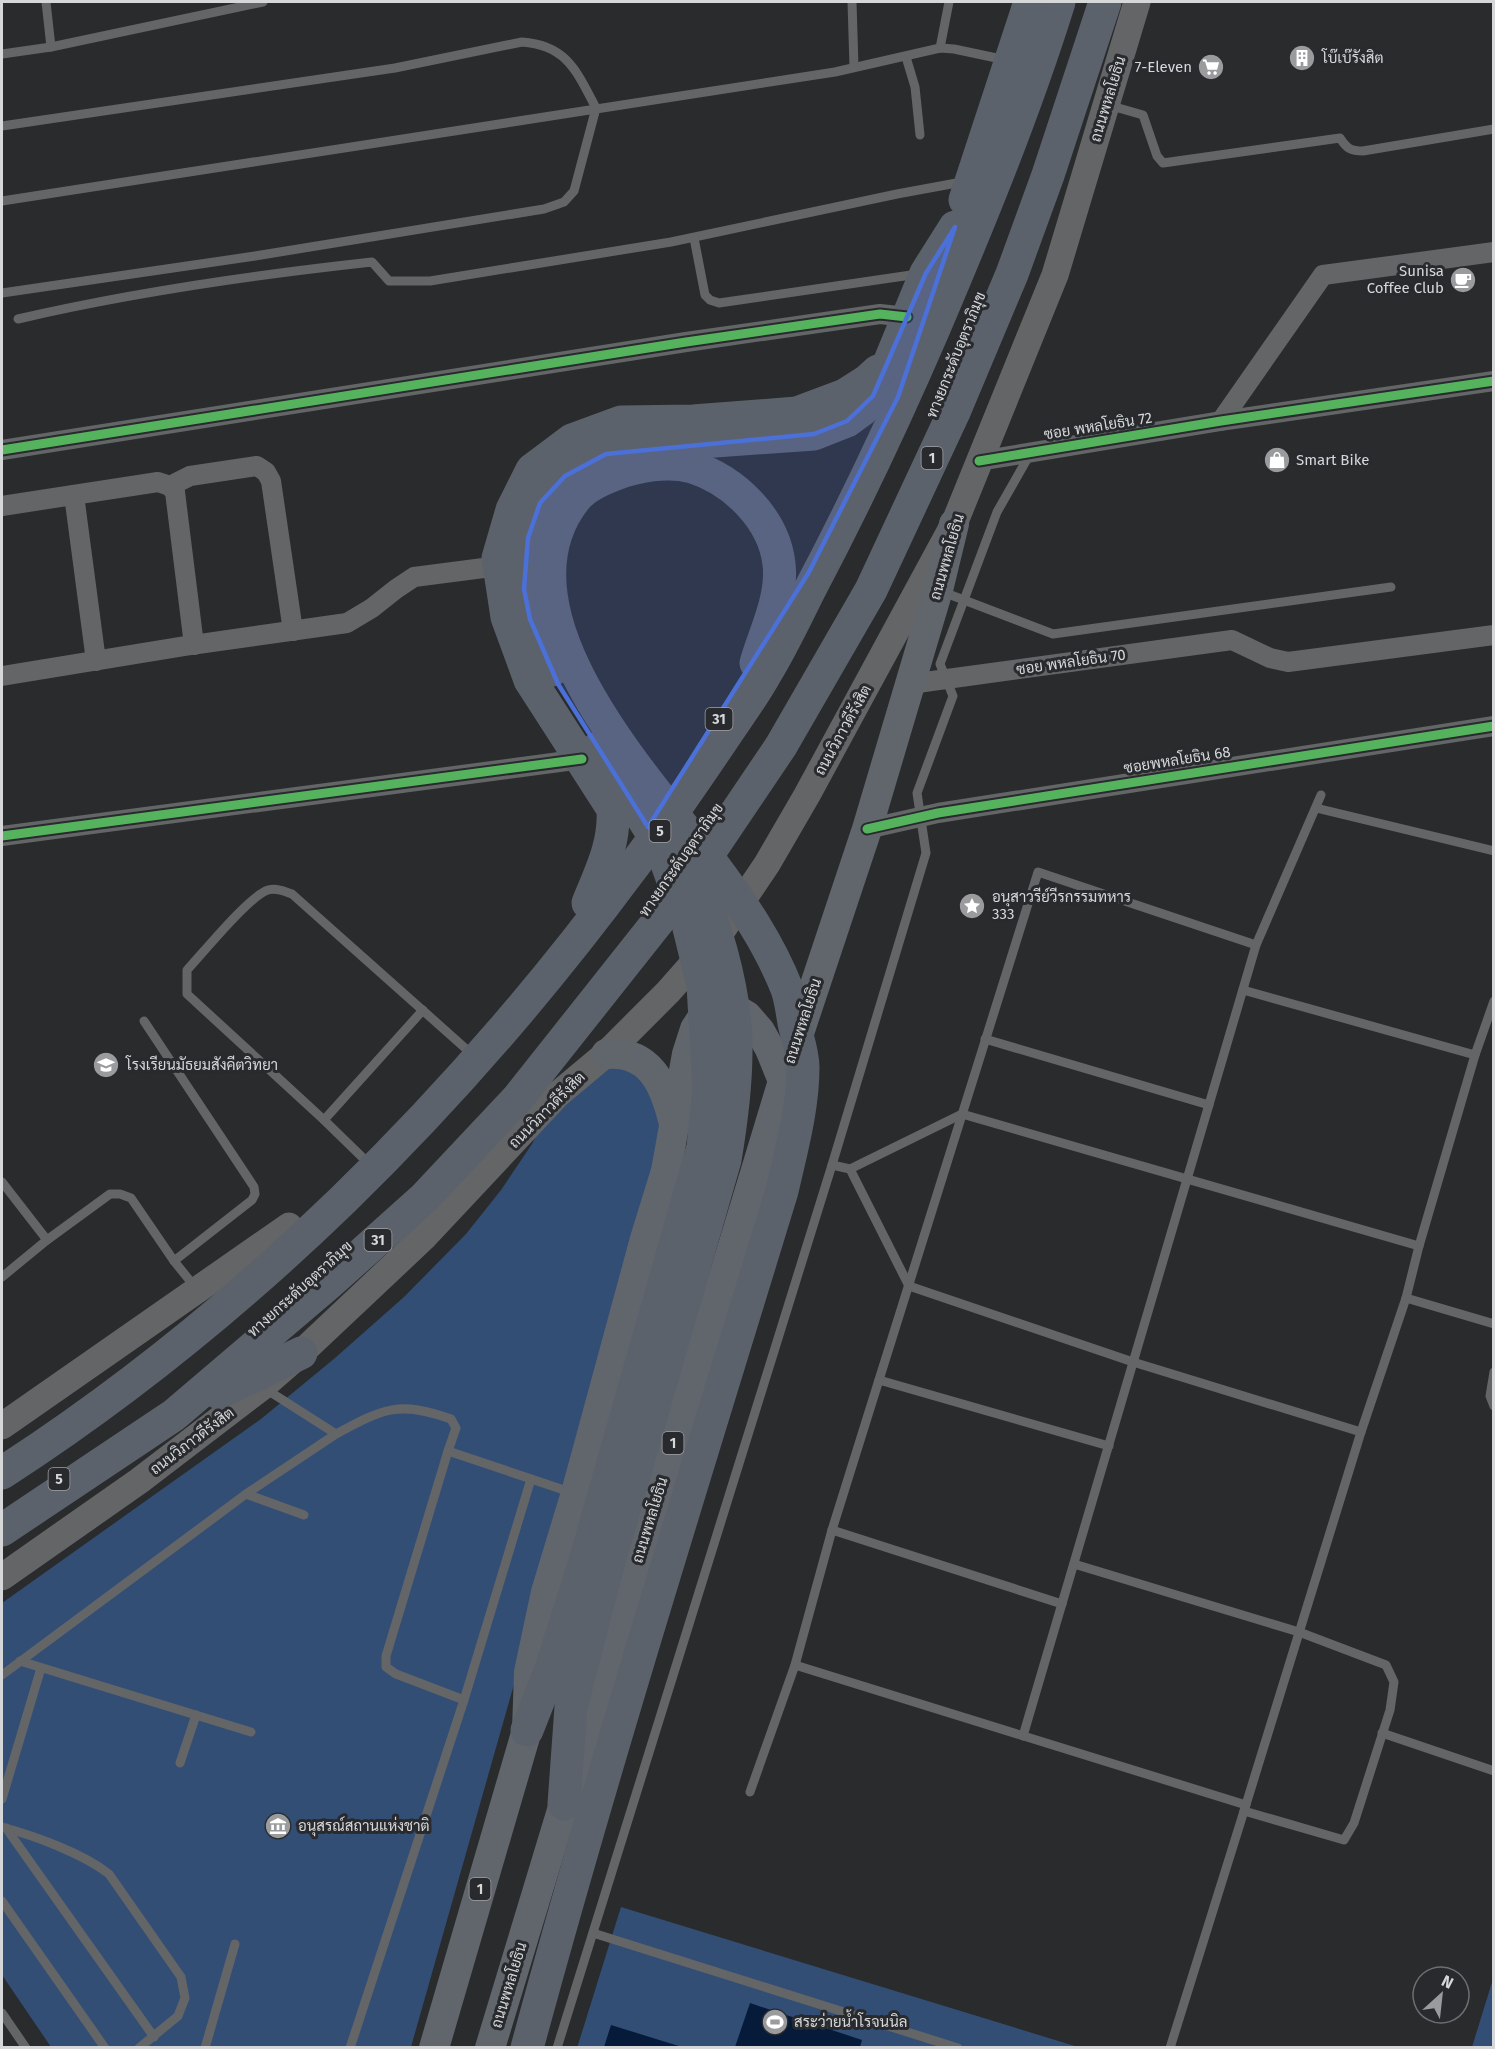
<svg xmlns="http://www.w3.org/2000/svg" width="1495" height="2049" font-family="'Fira Sans',Sarabun,sans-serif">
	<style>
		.green { fill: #324e75 }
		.water { fill: #061b3a }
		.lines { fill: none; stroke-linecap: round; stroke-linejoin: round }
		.lane { stroke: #646567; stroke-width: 9 }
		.street { stroke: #646567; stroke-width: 20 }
		.secondary { stroke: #646567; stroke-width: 27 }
		.primary { stroke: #61666d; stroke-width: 30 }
		.highway { stroke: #5c626c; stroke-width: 33 }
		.cycleway-casing { stroke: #282a2e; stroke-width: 13 }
		.cycleway { stroke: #56b35d; stroke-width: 9 }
		.marked { fill: #4b70d8; fill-opacity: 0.2; stroke: #4b70d8; stroke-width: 4.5; stroke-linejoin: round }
		.labels { text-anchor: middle; stroke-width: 6; stroke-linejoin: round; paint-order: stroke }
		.shield { fill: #282a2e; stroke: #a1a3a6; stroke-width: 1.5 }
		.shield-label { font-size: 14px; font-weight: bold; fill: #d5d7d9 }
		.poi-label { font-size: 15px; fill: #d5d7d9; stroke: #282a2e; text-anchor: start }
		.street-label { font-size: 15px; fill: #d5d7d9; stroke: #282a2e }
	</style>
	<rect width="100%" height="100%" fill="#292b2d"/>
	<g class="green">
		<polygon points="623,1058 662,1086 670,1135 411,2047 51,2047 2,1975 2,1603 261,1419 335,1358 404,1297 466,1234 501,1190 532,1144 557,1095"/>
		<polygon points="621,1907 1078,2047 577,2048"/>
		<polygon points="1493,1979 1493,2047 1472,2047"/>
	</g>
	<g class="water">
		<polygon points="750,2003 862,2040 860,2047 735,2047"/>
		<polygon points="611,2025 682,2047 604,2047"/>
	</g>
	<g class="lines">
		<g class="lane">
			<polyline points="46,2 51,47"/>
			<polyline points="852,2 854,67"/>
			<polyline points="940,48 949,2"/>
			<polyline points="2,54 51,47 263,2"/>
			<polyline points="906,57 915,87 920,135"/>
			<path d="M 1108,105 L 1143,115 L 1157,156 L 1163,163 L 1340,138 C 1347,149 1351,151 1363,151 L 1494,129"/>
			<path d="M 2,126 L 395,68 L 522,42 C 567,45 577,72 596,108 L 574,191 L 564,202 L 544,209 L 255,256 L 2,293"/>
			<polyline points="2,201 835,72 940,48 954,49 1006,60"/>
			<polyline points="694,238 705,295 710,300 719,303 918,274"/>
			<path d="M 18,319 C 134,292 253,275 372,262 L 389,281 L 430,281 L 671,242 L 897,194 L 962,182"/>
			<polyline points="943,592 1053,634 1391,587"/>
			<polyline points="1316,808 1494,851"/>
			<polyline points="1243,990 1475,1055"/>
			<polyline points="144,1021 254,1187 255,1194 252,1200 174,1261"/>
			<polyline points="985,1039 1209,1105"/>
			<polyline points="324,1120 423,1010"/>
			<path d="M 362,1157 L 324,1120 L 187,994 L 187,970 C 203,953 249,896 268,890 C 276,888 284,891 292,894 L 465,1048"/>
			<polyline points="832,1165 850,1169 909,1286 1133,1362 1361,1432"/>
			<polyline points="850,1169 962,1114 1419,1246"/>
			<polyline points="2,1182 47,1240 110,1194 120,1194 131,1198 174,1261 195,1287"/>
			<polyline points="2,1277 47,1240"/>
			<polyline points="1406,1298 1494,1324"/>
			<polyline points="1494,1372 1490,1396 1494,1406"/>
			<polyline points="879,1380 1109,1446"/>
			<path d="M 264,1388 L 336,1434 C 383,1409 398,1400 451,1419 L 456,1428 L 448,1451 L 573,1493"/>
			<polyline points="448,1451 386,1656 386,1667 396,1674 464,1700"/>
			<polyline points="246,1494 304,1515"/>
			<polyline points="832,1530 1062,1604"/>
			<polyline points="1074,1564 1299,1632 1386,1665 1394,1682 1390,1710 1354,1823 1344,1840 1244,1811 1170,2048"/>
			<polyline points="20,1661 251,1732"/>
			<polyline points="795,1665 1246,1805"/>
			<polyline points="2,1675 246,1494 336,1434"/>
			<polyline points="1382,1733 1494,1771"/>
			<polyline points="1023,1736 1256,945 1321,795"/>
			<polyline points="180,1763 196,1715"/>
			<polyline points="750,1792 795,1665 832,1530 1038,872 1256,945"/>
			<polyline points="2,1799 41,1668"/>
			<polyline points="1244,1811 1361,1432 1406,1298 1419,1246 1475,1055 1494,1001"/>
			<path d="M 2,1827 C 35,1836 82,1853 109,1874 L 181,1977 L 185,1998 L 178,2016 L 139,2048"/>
			<polyline points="6,1828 154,2037"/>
			<polyline points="2,1901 105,2048"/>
			<polyline points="593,1933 958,2048"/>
			<polyline points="2,2013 26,2048"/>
			<polyline points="205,2048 235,1944"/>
			<polyline points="350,2048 464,1700 531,1479"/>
			<polyline points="557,2048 832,1165 926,853 917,793 953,696 940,664 997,512 1030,454"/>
		</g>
		<g class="street">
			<polyline points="1221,421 1323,275 1494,252"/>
			<polyline points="2,450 686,342 880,314 907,317"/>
			<polyline points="979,461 1221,421 1494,381"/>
			<polyline points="170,486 190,476 257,466 266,472 271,481 293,631"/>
			<polyline points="74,495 96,661"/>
			<polyline points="2,506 158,482 170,486 175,492 194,645"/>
			<polyline points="2,676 185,646 347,623 372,608 396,589 414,577 499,566"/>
			<polyline points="910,684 1232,640 1270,658 1288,662 1494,635"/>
			<polyline points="867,829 938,813 1494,726"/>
			<polyline points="2,836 582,759"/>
		</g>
		<g class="secondary">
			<polyline points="2,1426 289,1226"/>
			<polyline points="2,1577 139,1481 262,1387 301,1353 423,1238 557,1095 606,1054 668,992 721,932 767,864 807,795 954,524 1055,275 1137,2"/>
		</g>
		<g class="primary">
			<path d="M 606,1054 C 649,1050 664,1083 673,1120"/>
			<polyline points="434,2048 527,1730 529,1672 546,1592 576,1493 645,1239 666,1171 687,1054 695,1029 706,1012 717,1007 735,1009 747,1016 760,1031 770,1049 783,1081"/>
			<polyline points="490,2048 783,1081 867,829 938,590 954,524"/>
		</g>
		<g class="highway">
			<polyline points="965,200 1030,2"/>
			<polyline points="552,670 530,619 524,589 528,538 540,503 565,476 606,454 646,446 814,434 847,421 862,410 873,396 890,361 926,273 955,227"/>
			<path d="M 588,903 C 601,871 615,844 613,809 L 530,680 L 507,617 L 498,558 L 512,510 L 532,470 L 572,440 L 621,422 L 693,421 L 797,413 L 845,395 L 867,381 L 878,371"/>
			<polyline points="219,1393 301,1353"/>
			<path d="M 2,1473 C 246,1315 456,1105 629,872 C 663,828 694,782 725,736 C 739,715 754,695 766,673 C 782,647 795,619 809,591 C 854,506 895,419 933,331 C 979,223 1024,114 1059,2"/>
			<polyline points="2,1530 174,1415 328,1284 424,1198 518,1098 690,881 781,746 871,590 954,412 1012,274 1048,175 1105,2"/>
			<polyline points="527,1730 551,1669 584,1565 703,1147 709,1088 703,985 687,920 661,847 598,748"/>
			<path d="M 564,1804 L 571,1707 L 606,1572 L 725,1160 C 731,1124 736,1088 736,1051 C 737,989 712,912 687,857"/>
			<path d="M 527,2048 C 605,1760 695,1476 782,1191 C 791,1151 803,1109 803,1067 C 803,1053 797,1037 794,1023 C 792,1012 791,1000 787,989 C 769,943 741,902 711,862 C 646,778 488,610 575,499 C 584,487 600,480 613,475 C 636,466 668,460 692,467 C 734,480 774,519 779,564 C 783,597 765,632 756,663"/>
		</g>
		<g class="cycleway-casing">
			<g id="cycleway">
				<polyline points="2,450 686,342 880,314 907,317"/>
				<polyline points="979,461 1221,421 1494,381"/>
				<polyline points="867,829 938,813 1494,726"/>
				<polyline points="2,836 582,759"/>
			</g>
		</g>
		<use href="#cycleway" class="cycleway"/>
	</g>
	<path class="marked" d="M 955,227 L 898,397 L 809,572 L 648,827 L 558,684 L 530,619 L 524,589 L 528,538 L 540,503 L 565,476 L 606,454 L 814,434 L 847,421 L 873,396 L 926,273 Z"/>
	<defs>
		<g id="building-disc" transform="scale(1.35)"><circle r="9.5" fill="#999b9d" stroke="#282a2e"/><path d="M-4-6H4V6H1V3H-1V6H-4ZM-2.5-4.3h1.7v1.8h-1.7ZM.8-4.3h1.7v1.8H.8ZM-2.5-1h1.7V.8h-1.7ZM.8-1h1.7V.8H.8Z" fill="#fff"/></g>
		<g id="supermarket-disc" transform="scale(1.35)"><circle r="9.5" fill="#999b9d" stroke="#282a2e"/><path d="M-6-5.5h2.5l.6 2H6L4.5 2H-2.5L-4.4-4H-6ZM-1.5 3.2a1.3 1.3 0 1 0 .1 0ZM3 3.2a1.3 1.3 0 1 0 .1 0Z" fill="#fff"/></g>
		<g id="cafe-disc" transform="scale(1.35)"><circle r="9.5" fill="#999b9d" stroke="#282a2e"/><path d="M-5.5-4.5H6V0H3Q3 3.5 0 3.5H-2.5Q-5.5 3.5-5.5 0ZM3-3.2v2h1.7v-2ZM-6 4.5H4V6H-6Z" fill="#fff"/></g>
		<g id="shop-disc" transform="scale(1.35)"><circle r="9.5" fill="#999b9d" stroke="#282a2e"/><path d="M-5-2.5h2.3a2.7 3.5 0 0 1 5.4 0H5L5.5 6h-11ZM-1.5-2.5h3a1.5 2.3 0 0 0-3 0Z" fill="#fff"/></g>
		<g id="sight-disc" transform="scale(1.35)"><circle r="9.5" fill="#999b9d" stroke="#282a2e"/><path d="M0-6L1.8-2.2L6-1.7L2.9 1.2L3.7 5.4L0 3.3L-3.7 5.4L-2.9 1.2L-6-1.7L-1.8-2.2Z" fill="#fff"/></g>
		<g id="school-disc" transform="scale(1.35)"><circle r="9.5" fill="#999b9d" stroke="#282a2e"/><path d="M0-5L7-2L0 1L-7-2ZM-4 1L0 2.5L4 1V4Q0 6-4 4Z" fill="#fff"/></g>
		<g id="museum-disc" transform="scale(1.35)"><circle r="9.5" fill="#999b9d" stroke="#282a2e"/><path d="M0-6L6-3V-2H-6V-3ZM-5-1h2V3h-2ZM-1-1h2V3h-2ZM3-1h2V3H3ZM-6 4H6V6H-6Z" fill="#fff"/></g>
		<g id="stadium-disc" transform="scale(1.35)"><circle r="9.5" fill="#999b9d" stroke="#282a2e"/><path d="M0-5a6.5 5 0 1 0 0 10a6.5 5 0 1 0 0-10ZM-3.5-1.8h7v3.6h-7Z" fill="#fff"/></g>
	</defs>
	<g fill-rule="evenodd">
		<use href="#building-disc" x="1302" y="58"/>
		<use href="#supermarket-disc" x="1211" y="67"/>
		<use href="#cafe-disc" x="1463" y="280"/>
		<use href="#shop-disc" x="1277" y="460"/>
		<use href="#sight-disc" x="972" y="906"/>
		<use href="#school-disc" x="106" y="1065"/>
		<use href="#museum-disc" x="278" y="1826"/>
		<use href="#stadium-disc" x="775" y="2022"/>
	</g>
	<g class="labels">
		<g class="shield">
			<rect x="921.5" y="447" width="21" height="22" rx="4.5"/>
			<rect x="705.5" y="708" width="27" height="22" rx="4.5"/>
			<rect x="649.5" y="820" width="21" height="22" rx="4.5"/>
			<rect x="364.5" y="1229" width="27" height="22" rx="4.5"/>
			<rect x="662.5" y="1432" width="21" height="22" rx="4.5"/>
			<rect x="48.5" y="1468" width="21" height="22" rx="4.5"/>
			<rect x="469.5" y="1878" width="21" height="22" rx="4.5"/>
		</g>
		<g class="shield-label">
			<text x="932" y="463">1</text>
			<text x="719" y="724">31</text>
			<text x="660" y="836">5</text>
			<text x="378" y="1245">31</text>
			<text x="673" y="1448">1</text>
			<text x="59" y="1484">5</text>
			<text x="480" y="1894">1</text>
		</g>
		<g class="poi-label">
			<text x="1322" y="63">โบ๊เบ๊รังสิต</text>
			<text x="1192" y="72" text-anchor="end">7-Eleven</text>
			<text x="1444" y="276" text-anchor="end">Sunisa<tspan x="1444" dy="17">Coffee Club</tspan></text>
			<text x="1296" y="465">Smart Bike</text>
			<text x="992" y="902">อนุสาวรีย์วีรกรรมทหาร<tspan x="992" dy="17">333</tspan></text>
			<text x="126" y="1070">โรงเรียนมัธยมสังคีตวิทยา</text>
			<text x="298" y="1831">อนุสรณ์สถานแห่งชาติ</text>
			<text x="794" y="2027">สระว่ายน้ำโรจนนิล</text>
		</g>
		<g class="street-label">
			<text transform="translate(1108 99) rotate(-73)" y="5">ถนนพหลโยธิน</text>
			<text transform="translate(956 355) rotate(-68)" y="5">ทางยกระดับอุตราภิมุข</text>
			<text transform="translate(1098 426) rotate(-9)" y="5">ซอย พหลโยธิน 72</text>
			<text transform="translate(947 557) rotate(-74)" y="5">ถนนพหลโยธิน</text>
			<text transform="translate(1071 662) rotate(-8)" y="5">ซอย พหลโยธิน 70</text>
			<text transform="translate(843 730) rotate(-61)" y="5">ถนนวิภาวดีรังสิต</text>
			<text transform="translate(1177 760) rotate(-9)" y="5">ซอยพหลโยธิน 68</text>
			<text transform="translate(681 860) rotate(-55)" y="5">ทางยกระดับอุตราภิมุข</text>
			<text transform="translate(803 1021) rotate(-72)" y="5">ถนนพหลโยธิน</text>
			<text transform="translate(547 1110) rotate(-45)" y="5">ถนนวิภาวดีรังสิต</text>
			<text transform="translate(300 1289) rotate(-42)" y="5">ทางยกระดับอุตราภิมุข</text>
			<text transform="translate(192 1441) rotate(-37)" y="5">ถนนวิภาวดีรังสิต</text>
			<text transform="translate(650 1520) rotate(-73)" y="5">ถนนพหลโยธิน</text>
			<text transform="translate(509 1985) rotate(-73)" y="5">ถนนพหลโยธิน</text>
		</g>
	</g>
	<rect width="1495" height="2049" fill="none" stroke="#d5d7d9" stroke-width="6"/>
	<g transform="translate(1441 1995) rotate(27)"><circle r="28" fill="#282a2e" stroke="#6d6f72" stroke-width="1.5"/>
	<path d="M0-4.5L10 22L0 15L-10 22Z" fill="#999b9d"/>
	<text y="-9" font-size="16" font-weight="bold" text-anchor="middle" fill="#d5d7d9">N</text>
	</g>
</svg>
